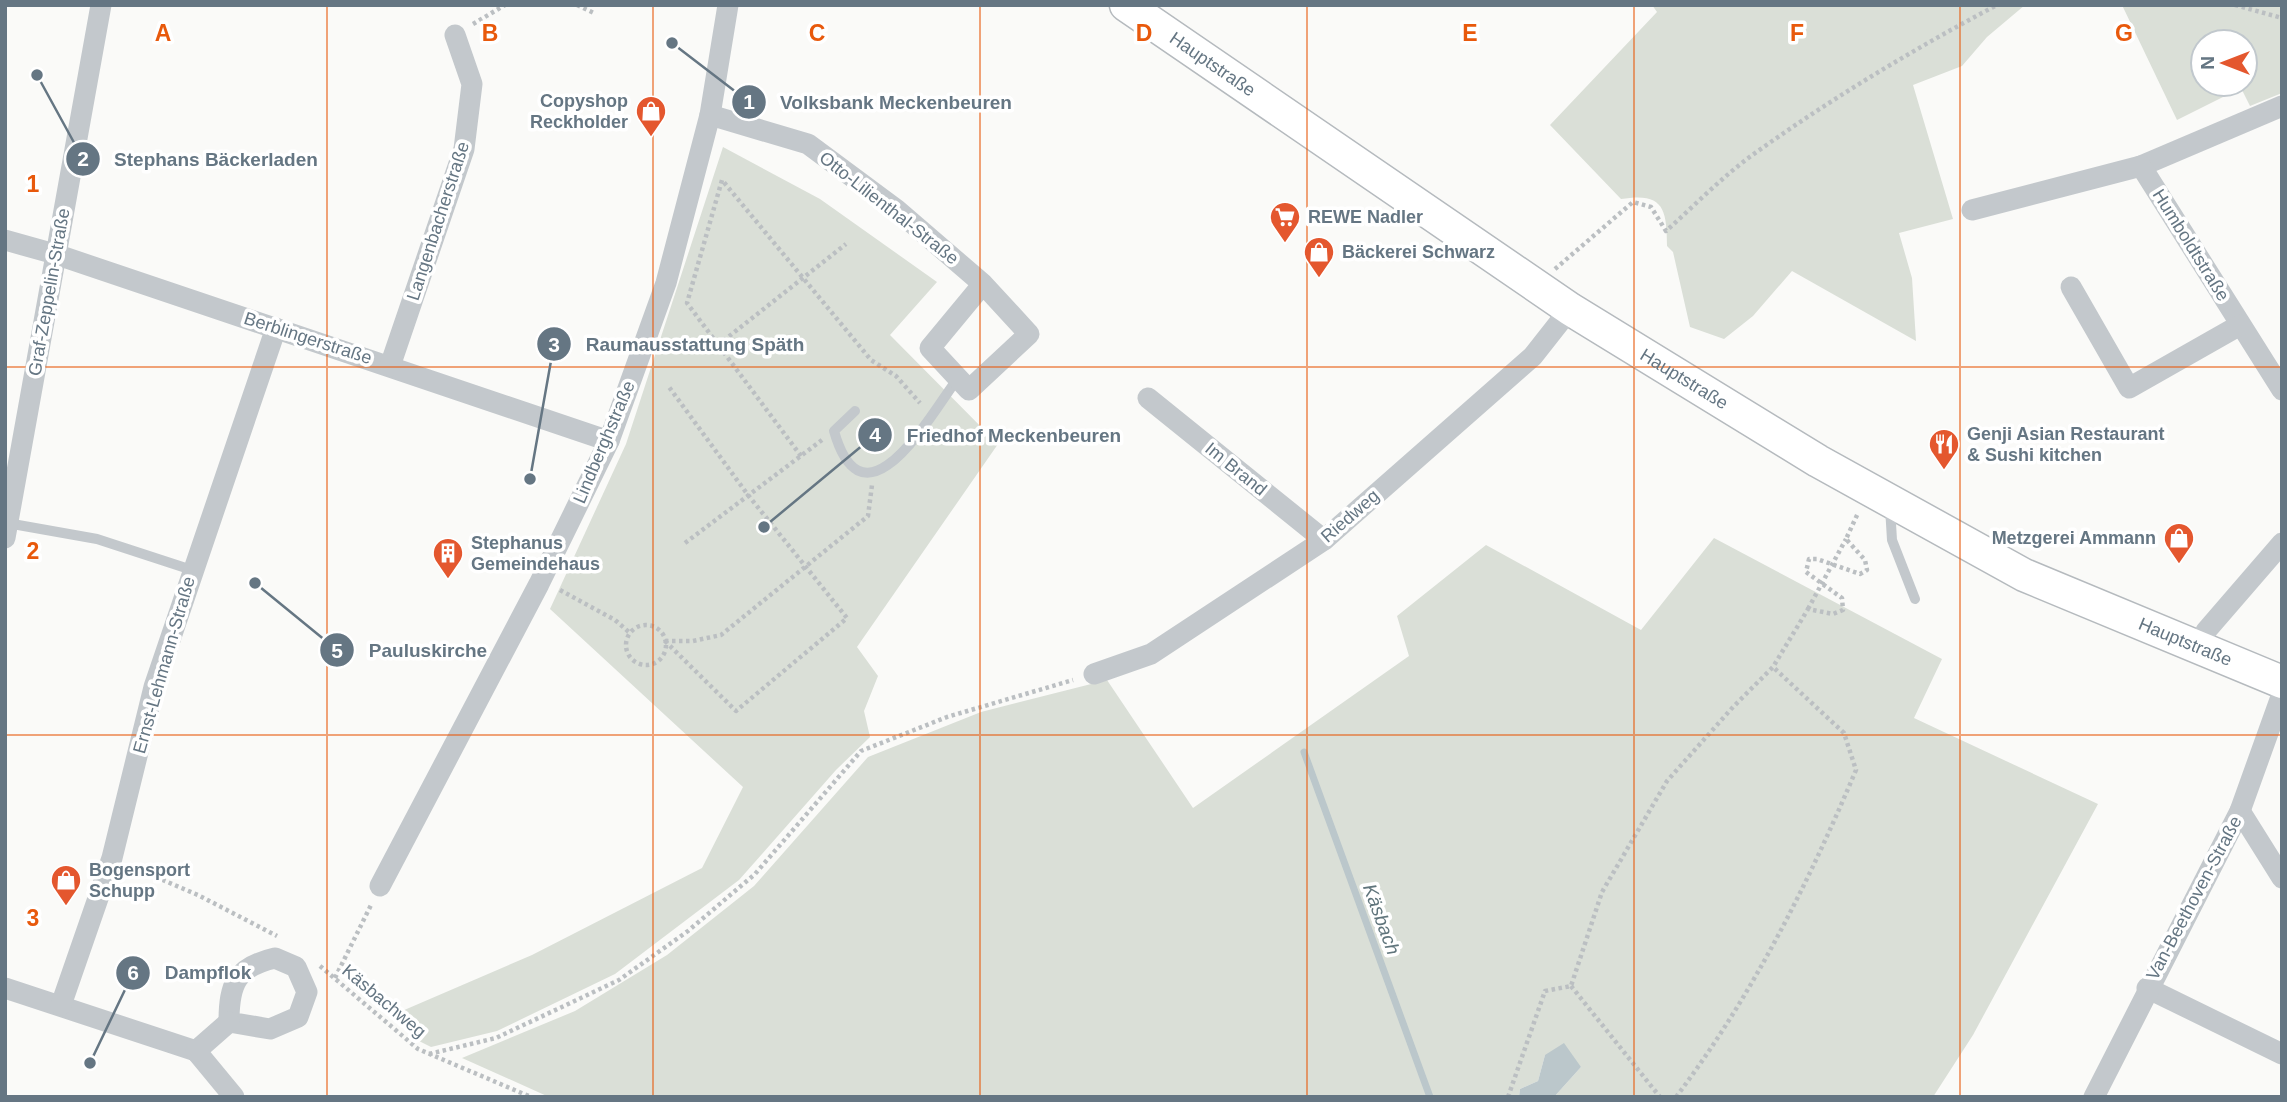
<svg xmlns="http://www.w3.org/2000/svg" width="2287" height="1102" font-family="Helvetica,sans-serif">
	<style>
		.green { fill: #dadfd7; fill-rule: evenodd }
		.water { fill: #bbc7cb }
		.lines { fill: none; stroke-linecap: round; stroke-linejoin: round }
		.stream { stroke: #bbc7cb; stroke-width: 7 }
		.primary-casing { stroke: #b5babe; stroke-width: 35 }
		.path { stroke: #bbbfc2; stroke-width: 4.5; stroke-dasharray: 3.5 3.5; stroke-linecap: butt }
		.lane { stroke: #c3c8cc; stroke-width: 10 }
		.street { stroke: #c3c8cc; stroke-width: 21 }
		.primary { stroke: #fff; stroke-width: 32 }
		.grid { fill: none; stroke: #e8590c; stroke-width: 2; stroke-opacity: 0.55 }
		.labels { text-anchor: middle; stroke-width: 7; stroke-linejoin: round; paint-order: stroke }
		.street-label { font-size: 18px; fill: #657683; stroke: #fff }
		.poi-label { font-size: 18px; font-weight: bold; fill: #657683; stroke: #fff; text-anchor: start }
		.water-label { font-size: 19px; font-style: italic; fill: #60757c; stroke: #fff }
		.grid-label { font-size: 23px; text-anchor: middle; font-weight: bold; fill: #e8590c; stroke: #fff; stroke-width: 7; stroke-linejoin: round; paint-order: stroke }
		.leader { fill: none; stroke: #657683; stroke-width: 2.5 }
		.callout-dot { fill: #657683; stroke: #fff; stroke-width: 2.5 }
		.mark-label { font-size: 21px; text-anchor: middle; font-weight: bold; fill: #fff }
		.callout-label { font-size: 19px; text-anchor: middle; font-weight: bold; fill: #657683; stroke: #fff; stroke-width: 7; stroke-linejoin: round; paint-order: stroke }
	</style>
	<rect width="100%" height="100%" fill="#fafaf8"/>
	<g class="green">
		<path d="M 1652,5 L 2025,5 L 1987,37 L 1962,66 L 1913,85 L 1953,219 L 1899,233 L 1912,278 L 1916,341 L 1792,271 L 1753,316 L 1724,339 L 1690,327 L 1673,252 L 1667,246 C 1667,208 1663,192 1621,199 L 1550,125 L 1657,12 Z"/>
		<path d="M 2122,5 L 2282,5 L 2282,93 L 2250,106 L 2241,88 L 2177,120 ZM 2203,42 L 2245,42 L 2245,84 L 2203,84 Z"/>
		<polygon points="723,147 820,199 937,282 890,335 998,444 857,647 878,676 864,711 870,737 836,770 739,880 615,974 497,1031 431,1047 417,1040 395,1014 532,955 702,868 743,787 550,609 626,444"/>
		<polygon points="1714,538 1942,659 1914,718 2098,804 1973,1035 1933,1097 1554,1097 1581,1067 1545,1055 1538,1081 1520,1089 1519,1097 549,1097 462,1058 575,1011 667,955 754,886 868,757 981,712 1107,680 1193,808 1409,656 1397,616 1486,545 1641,630"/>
	</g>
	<polygon class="water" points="1564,1043 1581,1067 1554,1097 1519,1097 1520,1089 1538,1081 1545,1055"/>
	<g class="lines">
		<polyline class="stream" points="1304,752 1430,1097"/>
		<g class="primary-casing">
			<g id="primary">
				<path id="s1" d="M 1126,5 L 1570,309 L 1818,461 L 2024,575 L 2282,682"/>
			</g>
		</g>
		<g class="path">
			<polyline points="577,5 594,13"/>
			<polyline points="2235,5 2282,18"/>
			<polyline points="473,24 505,5"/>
			<path d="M 1555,269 L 1633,202 L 1651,207 L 1666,231 C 1694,206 1721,178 1751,156 C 1829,100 1912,50 1997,5"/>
			<polyline points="718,345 846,244"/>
			<polyline points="801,456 687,303 722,180 871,360 896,376 920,403"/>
			<polyline points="685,543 822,440"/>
			<polyline points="560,590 615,620 630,633"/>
			<polyline points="1808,609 1846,539"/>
			<circle cx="646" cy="645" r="20"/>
			<polyline points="665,641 736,711 847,618 748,495 669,387"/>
			<polyline points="665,641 693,641 721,635 868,516 872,485"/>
			<polyline points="130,866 198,895 277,936"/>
			<polyline points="320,966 418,1049 531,1097"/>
			<polyline points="335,978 372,903"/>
			<polyline points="1571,986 1660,1097"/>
			<polyline points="429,1054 496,1038 619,980 688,931 755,874 861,751 947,717 1073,680"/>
			<polyline points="1508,1097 1545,991 1571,986 1602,892 1667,781 1733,707 1773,667 1808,609 1833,614 1843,610 1842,598 1806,572 1809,559 1817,559 1860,574 1867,570 1865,560 1846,539 1858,513"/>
			<path d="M 1676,1097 C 1751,998 1808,884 1856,770 L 1844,733 L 1773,667"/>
		</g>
		<g class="lane">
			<path d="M 855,411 L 834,431 C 864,536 931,414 958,378"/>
			<polyline points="1890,507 1892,540 1915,599"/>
			<polyline points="7,523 97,539 192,570"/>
		</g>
		<g class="street">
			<polyline points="710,115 808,144 897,210 983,284 1029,334 969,390 930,348 983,284"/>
			<polyline points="2141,166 2282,106"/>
			<polyline points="1972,210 2141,166 2282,390"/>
			<polyline points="5,240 55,254 609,441"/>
			<polyline points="2071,287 2129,388 2240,325"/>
			<polyline points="390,366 464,149 472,84 455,35"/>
			<polyline points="1148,398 1324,540"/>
			<polyline points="5,538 101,5"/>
			<polyline points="2199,649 2206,631 2282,543"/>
			<polyline points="1094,674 1151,654 1324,540 1533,356 1570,309"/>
			<polyline points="2240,811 2282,878"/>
			<polyline points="380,886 539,584 609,441 666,283 710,115 728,5"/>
			<path d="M 275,958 L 296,967 L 307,992 L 298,1017 L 270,1029 L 229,1022 C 229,984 236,967 275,958 Z"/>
			<polyline points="5,988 196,1051"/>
			<polyline points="2147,988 2282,1054"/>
			<polyline points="61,1005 112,858 154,687 276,328"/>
			<polyline points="196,1051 234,1097"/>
			<polyline points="196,1051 229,1022"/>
			<polyline points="2094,1097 2240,811 2282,694"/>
		</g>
		<use href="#primary" class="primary"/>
	</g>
	<path class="grid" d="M 327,5 L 327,1097M 653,5 L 653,1097M 980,5 L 980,1097M 1307,5 L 1307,1097M 1634,5 L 1634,1097M 1960,5 L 1960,1097M 5,367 L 2282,367M 5,735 L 2282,735"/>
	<defs>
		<g id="shop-pin" transform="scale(1.575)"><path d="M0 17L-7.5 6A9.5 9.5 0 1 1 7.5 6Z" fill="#e4572e" stroke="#fff"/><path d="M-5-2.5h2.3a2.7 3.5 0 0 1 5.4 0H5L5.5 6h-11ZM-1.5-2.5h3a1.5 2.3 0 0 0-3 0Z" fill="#fff"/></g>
		<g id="supermarket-pin" transform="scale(1.575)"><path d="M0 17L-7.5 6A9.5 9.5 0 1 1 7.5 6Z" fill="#e4572e" stroke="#fff"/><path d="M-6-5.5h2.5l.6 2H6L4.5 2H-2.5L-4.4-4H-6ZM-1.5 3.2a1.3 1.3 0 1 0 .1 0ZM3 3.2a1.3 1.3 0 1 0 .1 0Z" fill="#fff"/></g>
		<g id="restaurant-pin" transform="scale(1.575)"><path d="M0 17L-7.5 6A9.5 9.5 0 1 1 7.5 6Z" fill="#e4572e" stroke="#fff"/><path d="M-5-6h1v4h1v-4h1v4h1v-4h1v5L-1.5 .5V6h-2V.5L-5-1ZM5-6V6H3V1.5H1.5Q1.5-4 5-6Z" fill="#fff"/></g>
		<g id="building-pin" transform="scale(1.575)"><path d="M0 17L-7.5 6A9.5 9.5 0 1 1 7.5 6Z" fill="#e4572e" stroke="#fff"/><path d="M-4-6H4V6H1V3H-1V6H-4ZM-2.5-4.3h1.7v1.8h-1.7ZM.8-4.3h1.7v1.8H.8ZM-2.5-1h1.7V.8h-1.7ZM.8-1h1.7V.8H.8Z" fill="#fff"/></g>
	</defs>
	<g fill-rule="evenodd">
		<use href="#shop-pin" x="651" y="111"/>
		<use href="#supermarket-pin" x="1285" y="217"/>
		<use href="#shop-pin" x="1319" y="252"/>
		<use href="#restaurant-pin" x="1944" y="444"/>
		<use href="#shop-pin" x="2179" y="538"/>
		<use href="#building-pin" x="448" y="553"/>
		<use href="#shop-pin" x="66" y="880"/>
	</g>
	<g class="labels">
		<g class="street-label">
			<text dy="6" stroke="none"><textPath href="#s1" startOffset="105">Hauptstraße</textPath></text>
			<text transform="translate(889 208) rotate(38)" y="6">Otto-Lilienthal-Straße</text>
			<text transform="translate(438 221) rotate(-72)" y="6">Langenbacherstraße</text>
			<text transform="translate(2191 245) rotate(58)" y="6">Humboldtstraße</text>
			<text transform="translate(49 292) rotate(-80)" y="6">Graf-Zeppelin-Straße</text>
			<text transform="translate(308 338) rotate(18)" y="6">Berblingerstraße</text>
			<text dy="6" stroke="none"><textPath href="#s1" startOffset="672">Hauptstraße</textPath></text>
			<text transform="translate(604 442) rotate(-67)" y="6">Lindberghstraße</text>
			<text transform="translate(1236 469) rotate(39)" y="6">Im Brand</text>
			<text transform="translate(1350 516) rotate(-41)" y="6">Riedweg</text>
			<text dy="6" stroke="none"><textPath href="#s1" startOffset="1239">Hauptstraße</textPath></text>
			<text transform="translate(164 665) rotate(-74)" y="6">Ernst-Lehmann-Straße</text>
			<text transform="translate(2194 898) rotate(-62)" y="6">Van-Beethoven-Straße</text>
			<text transform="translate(384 1001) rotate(40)" y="6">Käsbachweg</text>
		</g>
		<g class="poi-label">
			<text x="628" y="107" text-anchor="end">Copyshop<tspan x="628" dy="21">Reckholder</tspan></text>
			<text x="1308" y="223">REWE Nadler</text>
			<text x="1342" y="258">Bäckerei Schwarz</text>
			<text x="1967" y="440">Genji Asian Restaurant<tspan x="1967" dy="21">&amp; Sushi kitchen</tspan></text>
			<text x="2156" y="544" text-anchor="end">Metzgerei Ammann</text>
			<text x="471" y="549">Stephanus<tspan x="471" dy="21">Gemeindehaus</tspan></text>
			<text x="89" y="876">Bogensport<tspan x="89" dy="21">Schupp</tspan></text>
		</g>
		<g class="water-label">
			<text transform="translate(1382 919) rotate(70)" y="7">Käsbach</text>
		</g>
	</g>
	<g class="grid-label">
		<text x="163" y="41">A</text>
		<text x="490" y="41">B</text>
		<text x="817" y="41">C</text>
		<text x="1144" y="41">D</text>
		<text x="1470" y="41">E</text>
		<text x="1797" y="41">F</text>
		<text x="2124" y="41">G</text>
		<text x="33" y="192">1</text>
		<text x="33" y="559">2</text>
		<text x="33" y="926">3</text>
	</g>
	<path class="leader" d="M672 43L749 102M37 75L83 159M530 479L554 344M764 527L875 435M255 583L337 650M90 1063L133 973"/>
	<g class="callout-dot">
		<circle cx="672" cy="43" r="7"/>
		<circle cx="37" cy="75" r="7"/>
		<circle cx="530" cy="479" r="7"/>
		<circle cx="764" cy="527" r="7"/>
		<circle cx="255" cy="583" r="7"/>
		<circle cx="90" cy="1063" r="7"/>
		<circle cx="749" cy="102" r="18"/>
		<circle cx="83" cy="159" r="18"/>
		<circle cx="554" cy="344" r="18"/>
		<circle cx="875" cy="435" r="18"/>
		<circle cx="337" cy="650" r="18"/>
		<circle cx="133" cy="973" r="18"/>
	</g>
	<g class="mark-label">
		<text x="749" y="109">1</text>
		<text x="83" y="166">2</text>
		<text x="554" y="352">3</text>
		<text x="875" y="442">4</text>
		<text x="337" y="658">5</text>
		<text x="133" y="980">6</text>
	</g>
	<g class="callout-label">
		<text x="896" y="109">Volksbank Meckenbeuren</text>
		<text x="216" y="166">Stephans Bäckerladen</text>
		<text x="695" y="351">Raumausstattung Späth</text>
		<text x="1014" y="442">Friedhof Meckenbeuren</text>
		<text x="428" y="657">Pauluskirche</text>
		<text x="208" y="979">Dampflok</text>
	</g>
	<rect width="2287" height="1102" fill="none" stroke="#657683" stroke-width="14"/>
	<g transform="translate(2224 63) rotate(270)"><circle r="33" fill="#ffffff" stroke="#c1c8cd" stroke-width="2"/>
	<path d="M0-5L12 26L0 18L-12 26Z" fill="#e4572e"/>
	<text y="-10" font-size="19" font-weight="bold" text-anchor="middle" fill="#657683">N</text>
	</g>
</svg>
